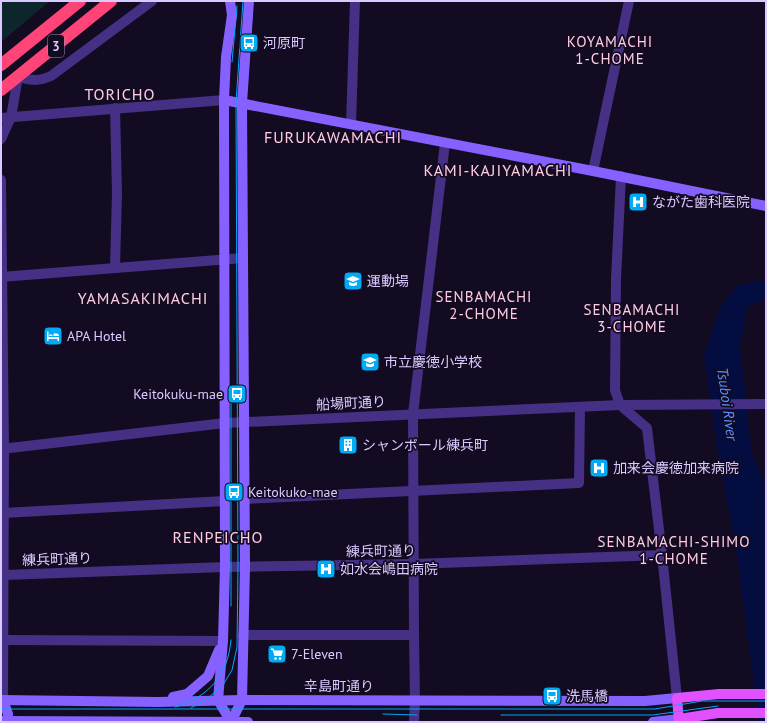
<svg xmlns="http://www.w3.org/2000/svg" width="767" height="723" font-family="'PT Sans','Noto Sans JP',sans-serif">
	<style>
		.green { fill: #0d262b }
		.water { fill: #040d40 }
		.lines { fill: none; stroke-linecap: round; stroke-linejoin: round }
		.street { stroke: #453085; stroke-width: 10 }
		.secondary { stroke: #8661ff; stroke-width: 10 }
		.primary { stroke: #e251ff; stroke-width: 10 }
		.highway { stroke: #ff4578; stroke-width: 12 }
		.tram { stroke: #00aaf5; stroke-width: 1 }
		.labels { text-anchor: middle; stroke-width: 3.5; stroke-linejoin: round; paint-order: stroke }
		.shield { fill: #130b21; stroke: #9f91bc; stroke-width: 1 }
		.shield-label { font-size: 13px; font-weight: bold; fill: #dbcaff }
		.poi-label { font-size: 14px; fill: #dbcaff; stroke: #130b21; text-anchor: start }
		.street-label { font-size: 14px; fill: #dbcaff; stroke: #130b21 }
		.neighbourhood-label { font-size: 15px; letter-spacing: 1px; fill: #ffcce2; stroke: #130b21 }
		.water-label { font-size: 15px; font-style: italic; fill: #588fff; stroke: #130b21 }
		.quarter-label { font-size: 16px; letter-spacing: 1px; fill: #ffcce2; stroke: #130b21 }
	</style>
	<rect width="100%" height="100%" fill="#130b21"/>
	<polygon class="green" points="1,1 50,1 1,42"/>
	<polygon class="water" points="766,280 766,298 747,308 740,348 752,454 766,485 766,722 759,722 736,549 717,448 704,354 721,306 737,285"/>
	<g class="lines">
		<g class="street">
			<polyline points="115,108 117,193 115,268"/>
			<polyline points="1,118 224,100"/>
			<polyline points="351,124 355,1"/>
			<path d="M 1,139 L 11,117 L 18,77 C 32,80 37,82 51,76 L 152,1"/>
			<polyline points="593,171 629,1"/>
			<polyline points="621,176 616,279 615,390 620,405 647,428 662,555 677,698"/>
			<polyline points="1,180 4,449 3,700"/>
			<polyline points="1,277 243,258"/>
			<polyline points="1,449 225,423 620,405 766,404"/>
			<polyline points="244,499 579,483 580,407"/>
			<polyline points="3,513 225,501"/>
			<polyline points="4,575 225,567 413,564 662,555"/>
			<polyline points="243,635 414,635"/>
			<polyline points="4,640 223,641"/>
			<polyline points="414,722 415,701 414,635 413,414 445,143"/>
		</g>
		<g class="secondary">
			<polyline points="230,1 232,15 226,57 224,100 225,567 223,641 218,700 231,722"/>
			<polyline points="224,100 593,171 766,206"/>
			<polyline points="173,697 187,694 208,676 219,650"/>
			<polyline points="1,700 158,702 242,700 645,701 677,698"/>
			<polyline points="3,700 8,714 7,722"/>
			<polyline points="1,721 248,722"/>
			<polyline points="231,722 242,700 245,567 242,103 249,1"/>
			<polyline points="653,722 679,719"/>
		</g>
		<g class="primary">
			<polyline points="679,719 718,713 766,713"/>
			<polyline points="679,722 677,698 719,694 766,694"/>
		</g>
		<g class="highway">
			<polyline points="1,65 80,1"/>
			<polyline points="1,90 111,1"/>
		</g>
		<g class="tram">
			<polyline points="232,62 237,6"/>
			<polyline points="231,388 231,606"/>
			<path d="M 175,707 C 209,697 228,675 231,640"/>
			<polyline points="191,708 207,699 223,685 232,670 237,647 238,567 236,102 243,1"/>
			<polyline points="1,709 655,709 702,701 766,701"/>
			<polyline points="383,714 417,715"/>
			<polyline points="501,715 653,715 718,706"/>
		</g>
	</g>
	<defs>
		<g id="bus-square" transform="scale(1)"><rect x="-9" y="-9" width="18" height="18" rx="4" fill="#00aaf5" stroke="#130b21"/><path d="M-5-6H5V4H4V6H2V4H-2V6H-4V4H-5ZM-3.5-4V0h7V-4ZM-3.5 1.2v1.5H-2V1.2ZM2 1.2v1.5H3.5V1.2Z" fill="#fff"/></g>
		<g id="hospital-square" transform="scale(1)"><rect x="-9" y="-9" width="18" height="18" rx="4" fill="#00aaf5" stroke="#130b21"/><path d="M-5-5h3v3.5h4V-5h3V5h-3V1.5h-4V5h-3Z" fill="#fff"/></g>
		<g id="school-square" transform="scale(1)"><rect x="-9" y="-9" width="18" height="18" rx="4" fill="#00aaf5" stroke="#130b21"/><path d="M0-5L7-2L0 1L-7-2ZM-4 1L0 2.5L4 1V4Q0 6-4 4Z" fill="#fff"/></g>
		<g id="hotel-square" transform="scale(1)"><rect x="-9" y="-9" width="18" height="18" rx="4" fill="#00aaf5" stroke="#130b21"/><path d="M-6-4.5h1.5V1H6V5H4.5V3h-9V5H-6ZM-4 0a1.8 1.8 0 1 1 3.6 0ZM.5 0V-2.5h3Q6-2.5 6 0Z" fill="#fff"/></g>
		<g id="building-square" transform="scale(1)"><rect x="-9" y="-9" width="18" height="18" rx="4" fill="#00aaf5" stroke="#130b21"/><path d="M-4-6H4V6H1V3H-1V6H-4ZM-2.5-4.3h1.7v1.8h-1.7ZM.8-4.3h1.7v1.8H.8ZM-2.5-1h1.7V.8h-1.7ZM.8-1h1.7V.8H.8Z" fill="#fff"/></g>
		<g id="supermarket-square" transform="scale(1)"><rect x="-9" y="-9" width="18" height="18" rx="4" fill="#00aaf5" stroke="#130b21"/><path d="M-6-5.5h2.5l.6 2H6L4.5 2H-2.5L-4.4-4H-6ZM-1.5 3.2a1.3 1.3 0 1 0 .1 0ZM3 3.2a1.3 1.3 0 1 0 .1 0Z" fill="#fff"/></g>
	</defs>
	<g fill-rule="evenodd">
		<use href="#bus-square" x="249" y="43"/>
		<use href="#hospital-square" x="638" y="202"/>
		<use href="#school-square" x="353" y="281"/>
		<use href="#hotel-square" x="53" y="336"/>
		<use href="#school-square" x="370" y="362"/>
		<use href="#bus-square" x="237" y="394"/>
		<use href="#building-square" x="348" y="445"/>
		<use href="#hospital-square" x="599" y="468"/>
		<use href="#bus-square" x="234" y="492"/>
		<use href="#hospital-square" x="326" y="569"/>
		<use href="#supermarket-square" x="277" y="654"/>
		<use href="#bus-square" x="552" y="696"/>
	</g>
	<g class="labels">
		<rect class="shield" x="48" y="35" width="16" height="22" rx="3"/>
		<g class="shield-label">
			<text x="56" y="51">3</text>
		</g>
		<g class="poi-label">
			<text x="263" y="48">河原町</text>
			<text x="652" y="207">ながた歯科医院</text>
			<text x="367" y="286">運動場</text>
			<text x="67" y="341">APA Hotel</text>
			<text x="384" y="367">市立慶徳小学校</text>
			<text x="223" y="399" text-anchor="end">Keitokuku-mae</text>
			<text x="362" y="450">シャンボール練兵町</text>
			<text x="613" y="473">加来会慶徳加来病院</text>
			<text x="248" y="497">Keitokuko-mae</text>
			<text x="340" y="574">如水会嶋田病院</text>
			<text x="291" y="659">7-Eleven</text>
			<text x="566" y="701">洗馬橋</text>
		</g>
		<g class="street-label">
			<text transform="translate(351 403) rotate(-3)" y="5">船場町通り</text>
			<text transform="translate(381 551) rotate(-1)" y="5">練兵町通り</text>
			<text transform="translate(57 559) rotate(-2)" y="5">練兵町通り</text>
			<text x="339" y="691">辛島町通り</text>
		</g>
		<g class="neighbourhood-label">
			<text x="610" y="47">KOYAMACHI<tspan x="610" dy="17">1-CHOME</tspan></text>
			<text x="484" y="302">SENBAMACHI<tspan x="484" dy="17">2-CHOME</tspan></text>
			<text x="632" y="315">SENBAMACHI<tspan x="632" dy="17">3-CHOME</tspan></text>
			<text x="674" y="547">SENBAMACHI-SHIMO<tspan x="674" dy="17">1-CHOME</tspan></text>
		</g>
		<g class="water-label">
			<text transform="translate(727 404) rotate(82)" y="5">Tsuboi River</text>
		</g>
		<g class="quarter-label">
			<text x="120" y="100">TORICHO</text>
			<text x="333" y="143">FURUKAWAMACHI</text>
			<text x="498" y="176">KAMI-KAJIYAMACHI</text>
			<text x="143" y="304">YAMASAKIMACHI</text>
			<text x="218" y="543">RENPEICHO</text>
		</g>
	</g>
	<rect width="767" height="723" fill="none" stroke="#dbcaff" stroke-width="4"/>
</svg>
